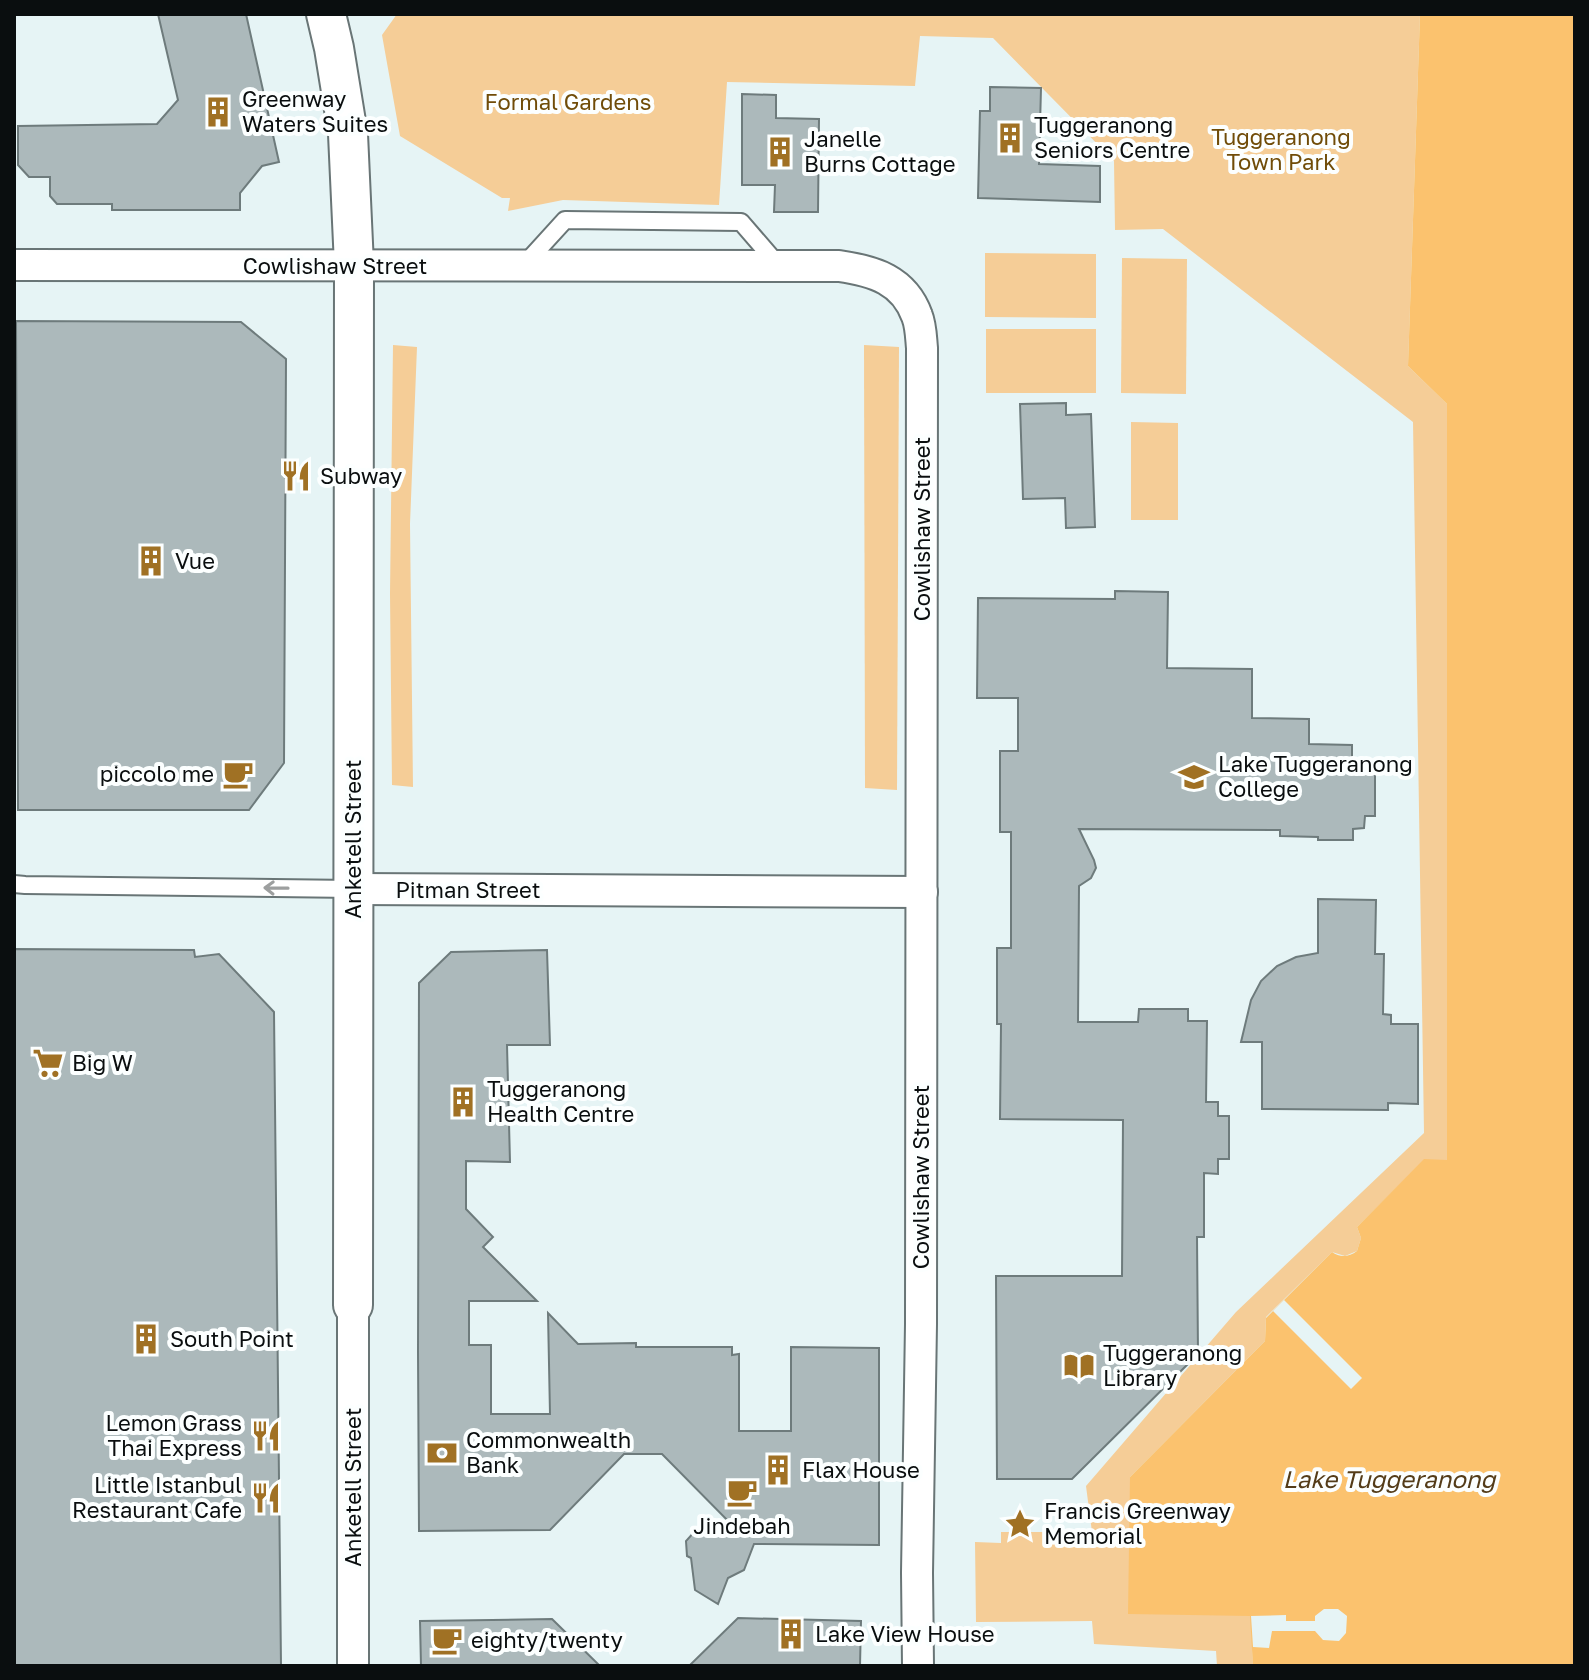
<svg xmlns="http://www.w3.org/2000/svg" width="1589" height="1680" font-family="'Golos Text',sans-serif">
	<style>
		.green { fill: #f5cd97 }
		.water { fill: #fbc26e }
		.pier { fill: #e6f4f5 }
		.building { fill: #acb9bb; stroke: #6e7b7c; stroke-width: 2 }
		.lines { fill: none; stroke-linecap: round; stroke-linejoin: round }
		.service-casing { stroke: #697576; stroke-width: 20 }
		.minor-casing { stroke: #697576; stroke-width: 34 }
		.tertiary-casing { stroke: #697576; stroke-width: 42 }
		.service { stroke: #fff; stroke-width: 16 }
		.minor { stroke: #fff; stroke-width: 30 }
		.tertiary { stroke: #fff; stroke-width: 38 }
		.oneway { stroke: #9d9f9f }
		.labels { text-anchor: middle; stroke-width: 8; stroke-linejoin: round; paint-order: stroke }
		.poi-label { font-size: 22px; fill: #0a0e0f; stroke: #fcffff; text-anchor: start }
		.park-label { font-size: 22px; fill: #704c08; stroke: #fcffff }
		.street-label { font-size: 22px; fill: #0a0e0f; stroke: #fcffff }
		.water-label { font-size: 24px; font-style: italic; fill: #543c19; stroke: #fcffff }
	</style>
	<rect width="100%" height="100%" fill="#e6f4f5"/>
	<g class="green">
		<polygon points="397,14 1420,14 1408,366 1447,404 1447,1160 1424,1160 1357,1227 1361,1238 1357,1251 1345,1256 1332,1252 1266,1317 1265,1341 1130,1477 1251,1616 1253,1666 1217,1666 1216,1651 1094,1644 1092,1621 976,1622 975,1542 1001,1543 1001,1532 1092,1532 1086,1486 1236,1312 1424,1133 1413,422 1163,229 1115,230 1114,161 993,38 920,36 915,86 727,82 719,205 563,200 508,211 510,198 502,198 400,136 382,35"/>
		<polygon points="985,253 1096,254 1096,318 985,317"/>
		<polygon points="1122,258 1187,259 1186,394 1121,393"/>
		<rect x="986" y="329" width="110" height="64"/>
		<polygon points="393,345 417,347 410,524 413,787 392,785 390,594"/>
		<polygon points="864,345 899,347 897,790 865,788"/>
		<polygon points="1131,422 1178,423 1178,520 1131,520"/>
	</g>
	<path class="water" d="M 1420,14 L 1575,14 L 1575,1666 L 1253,1666 L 1250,1616 L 1128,1614 L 1130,1477 L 1265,1341 L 1266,1318 L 1332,1252 C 1340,1258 1349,1257 1357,1251 L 1361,1238 L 1357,1227 L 1424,1159 L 1447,1160 L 1447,404 L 1408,366 Z"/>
	<g class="pier">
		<polygon points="1284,1300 1362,1378 1351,1389 1273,1311"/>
		<polygon points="1324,1609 1338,1609 1347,1616 1346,1633 1339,1641 1323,1640 1315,1631 1272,1631 1269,1648 1253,1647 1251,1616 1286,1615 1286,1621 1315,1621 1315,1616"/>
	</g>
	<g class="building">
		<polygon points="158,14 246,14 279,162 262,166 240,193 240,210 112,210 112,204 57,204 50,196 50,177 29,177 18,165 18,126 157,124 178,100"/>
		<polygon points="990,87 1041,88 1039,164 1100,166 1100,202 978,198 980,111 990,111"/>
		<polygon points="742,94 776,95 776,118 819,119 818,212 774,212 775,185 742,185"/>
		<polygon points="16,321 241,322 286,359 284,763 249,810 18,810"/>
		<polygon points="1066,403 1066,415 1091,414 1095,527 1066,528 1065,498 1023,499 1020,404"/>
		<polygon points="1115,591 1168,592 1167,668 1252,669 1252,718 1309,719 1309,744 1352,745 1352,768 1375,768 1375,816 1365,816 1364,828 1353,829 1353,840 1318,840 1318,837 1280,836 1280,830 1079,829 1094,860 1096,868 1091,878 1079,886 1078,1022 1138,1022 1139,1009 1188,1009 1188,1021 1207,1021 1206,1102 1218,1102 1218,1116 1229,1116 1229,1159 1218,1159 1218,1174 1204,1173 1204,1237 1197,1237 1198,1354 1072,1479 997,1479 996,1276 1122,1276 1123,1120 1000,1119 1001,1024 997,1024 997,948 1011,948 1011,832 1000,832 1000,751 1018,751 1018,698 977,698 978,598 1115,599"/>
		<polygon points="1318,899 1376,900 1375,954 1384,954 1383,1014 1391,1015 1391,1024 1418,1024 1418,1104 1388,1103 1388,1110 1262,1109 1262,1042 1241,1042 1251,1000 1261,981 1277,966 1296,957 1318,953"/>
		<polygon points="14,949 194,950 195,957 219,954 274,1012 281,1666 14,1666"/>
		<polygon points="547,950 550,1045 507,1045 510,1162 466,1161 466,1209 493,1237 483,1247 537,1301 469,1301 469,1345 491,1345 491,1414 550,1414 548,1313 578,1344 636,1343 636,1347 732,1347 732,1355 739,1354 739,1431 791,1431 791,1347 879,1348 879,1545 754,1544 744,1570 728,1578 718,1604 695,1590 691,1558 687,1556 686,1541 695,1531 738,1531 662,1454 624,1454 550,1530 419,1531 418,1352 419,983 451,952"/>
		<polygon points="738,1618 861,1621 860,1666 689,1666"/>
		<polygon points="552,1619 600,1666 421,1666 420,1621"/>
	</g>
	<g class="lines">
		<g class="service-casing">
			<g id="service">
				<polyline points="524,265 565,220 741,222 779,266"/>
				<polyline points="14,884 25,885 354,889"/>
			</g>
		</g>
		<g class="minor-casing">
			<g id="minor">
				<path d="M 14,265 L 839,266 C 874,271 904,280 917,316 C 921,326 921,338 922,348 L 921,1324 L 917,1573 L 918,1666"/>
				<polyline points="354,889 922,892"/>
				<polyline points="353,1666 353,1305"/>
			</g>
		</g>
		<g class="tertiary-casing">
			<polyline id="tertiary" points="326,14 334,48 348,134 354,265 353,1305"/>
		</g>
		<use href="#service" class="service"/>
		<use href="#minor" class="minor"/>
		<use href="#tertiary" class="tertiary"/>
	</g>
	<defs><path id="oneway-shaft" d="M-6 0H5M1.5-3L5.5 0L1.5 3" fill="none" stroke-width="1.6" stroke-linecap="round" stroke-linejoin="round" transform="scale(2)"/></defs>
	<use class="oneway" href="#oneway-shaft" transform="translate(276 888) rotate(-179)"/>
	<defs>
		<g id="building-bare" transform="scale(2.4)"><path d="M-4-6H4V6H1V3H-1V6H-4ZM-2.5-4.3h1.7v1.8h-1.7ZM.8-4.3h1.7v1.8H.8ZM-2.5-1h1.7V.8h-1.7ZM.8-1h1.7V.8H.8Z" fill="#a07124" stroke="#fcffff" stroke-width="2.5" paint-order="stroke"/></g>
		<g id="restaurant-bare" transform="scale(2.4)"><path d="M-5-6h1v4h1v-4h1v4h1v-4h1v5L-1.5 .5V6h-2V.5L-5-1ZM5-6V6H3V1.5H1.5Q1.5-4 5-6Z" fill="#a07124" stroke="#fcffff" stroke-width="2.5" paint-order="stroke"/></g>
		<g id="cafe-bare" transform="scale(2.4)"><path d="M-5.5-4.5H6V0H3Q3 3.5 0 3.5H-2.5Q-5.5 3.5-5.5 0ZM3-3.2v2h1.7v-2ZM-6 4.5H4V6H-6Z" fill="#a07124" stroke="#fcffff" stroke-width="2.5" paint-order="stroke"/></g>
		<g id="school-bare" transform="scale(2.4)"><path d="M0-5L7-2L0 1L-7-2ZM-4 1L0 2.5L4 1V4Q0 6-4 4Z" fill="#a07124" stroke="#fcffff" stroke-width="2.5" paint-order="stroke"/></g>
		<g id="supermarket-bare" transform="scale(2.4)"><path d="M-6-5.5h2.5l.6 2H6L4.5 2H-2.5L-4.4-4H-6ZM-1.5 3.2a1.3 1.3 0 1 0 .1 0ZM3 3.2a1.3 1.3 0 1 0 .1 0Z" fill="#a07124" stroke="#fcffff" stroke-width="2.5" paint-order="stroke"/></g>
		<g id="library-bare" transform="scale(2.4)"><path d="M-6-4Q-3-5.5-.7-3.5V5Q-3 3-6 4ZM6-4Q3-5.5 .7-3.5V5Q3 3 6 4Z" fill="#a07124" stroke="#fcffff" stroke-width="2.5" paint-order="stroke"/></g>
		<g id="bank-bare" transform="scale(2.4)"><path d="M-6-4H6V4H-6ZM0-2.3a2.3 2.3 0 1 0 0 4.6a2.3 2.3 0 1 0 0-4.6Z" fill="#a07124" stroke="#fcffff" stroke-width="2.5" paint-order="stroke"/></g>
		<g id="sight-bare" transform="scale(2.4)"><path d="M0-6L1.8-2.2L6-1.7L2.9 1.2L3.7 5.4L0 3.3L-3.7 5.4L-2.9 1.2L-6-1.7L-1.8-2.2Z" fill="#a07124" stroke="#fcffff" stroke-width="2.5" paint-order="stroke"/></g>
	</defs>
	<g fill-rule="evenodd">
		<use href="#building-bare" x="218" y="112"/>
		<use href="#building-bare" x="1010" y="138"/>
		<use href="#building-bare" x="780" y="152"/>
		<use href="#restaurant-bare" x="296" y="476"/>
		<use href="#building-bare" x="151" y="561"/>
		<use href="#cafe-bare" x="238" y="774"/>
		<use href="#school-bare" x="1194" y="777"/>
		<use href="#supermarket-bare" x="48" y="1063"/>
		<use href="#building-bare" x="463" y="1102"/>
		<use href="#building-bare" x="146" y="1339"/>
		<use href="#library-bare" x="1079" y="1366"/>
		<use href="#restaurant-bare" x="266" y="1436"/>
		<use href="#bank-bare" x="442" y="1453"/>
		<use href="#building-bare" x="778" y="1470"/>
		<use href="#cafe-bare" x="742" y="1492"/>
		<use href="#restaurant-bare" x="266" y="1498"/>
		<use href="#sight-bare" x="1020" y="1524"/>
		<use href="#building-bare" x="791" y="1634"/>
		<use href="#cafe-bare" x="447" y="1640"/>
	</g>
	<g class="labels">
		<g class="poi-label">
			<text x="242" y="107">Greenway<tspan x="242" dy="25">Waters Suites</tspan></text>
			<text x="1034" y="133">Tuggeranong<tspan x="1034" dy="25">Seniors Centre</tspan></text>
			<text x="804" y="147">Janelle<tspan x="804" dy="25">Burns Cottage</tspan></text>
			<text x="320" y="484">Subway</text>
			<text x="175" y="569">Vue</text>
			<text x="1218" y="772">Lake Tuggeranong<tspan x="1218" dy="25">College</tspan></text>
			<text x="214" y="782" text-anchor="end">piccolo me</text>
			<text x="72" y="1071">Big W</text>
			<text x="487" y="1097">Tuggeranong<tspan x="487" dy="25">Health Centre</tspan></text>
			<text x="170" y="1347">South Point</text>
			<text x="1103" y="1361">Tuggeranong<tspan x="1103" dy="25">Library</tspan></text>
			<text x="242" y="1431" text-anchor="end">Lemon Grass<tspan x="242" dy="25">Thai Express</tspan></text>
			<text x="466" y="1448">Commonwealth<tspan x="466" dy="25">Bank</tspan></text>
			<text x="802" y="1478">Flax House</text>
			<text x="242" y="1493" text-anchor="end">Little Istanbul<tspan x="242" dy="25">Restaurant Cafe</tspan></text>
			<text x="1044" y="1519">Francis Greenway<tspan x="1044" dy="25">Memorial</tspan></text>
			<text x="742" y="1534" text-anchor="middle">Jindebah</text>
			<text x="815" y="1642">Lake View House</text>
			<text x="471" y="1648">eighty/twenty</text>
		</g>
		<g class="park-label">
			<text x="568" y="110">Formal Gardens</text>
			<text x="1281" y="145">Tuggeranong<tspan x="1281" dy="25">Town Park</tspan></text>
		</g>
		<g class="street-label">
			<text x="335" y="274">Cowlishaw Street</text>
			<text transform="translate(922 529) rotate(-90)" y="8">Cowlishaw Street</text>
			<text transform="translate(353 839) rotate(-90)" y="8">Anketell Street</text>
			<text x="468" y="898">Pitman Street</text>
			<text transform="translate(921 1177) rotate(-90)" y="8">Cowlishaw Street</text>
			<text transform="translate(353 1487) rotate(-90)" y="8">Anketell Street</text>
		</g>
		<g class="water-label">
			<text x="1389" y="1488">Lake Tuggeranong</text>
		</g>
	</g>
	<rect width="1589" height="1680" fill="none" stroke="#0a0e0f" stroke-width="32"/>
</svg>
